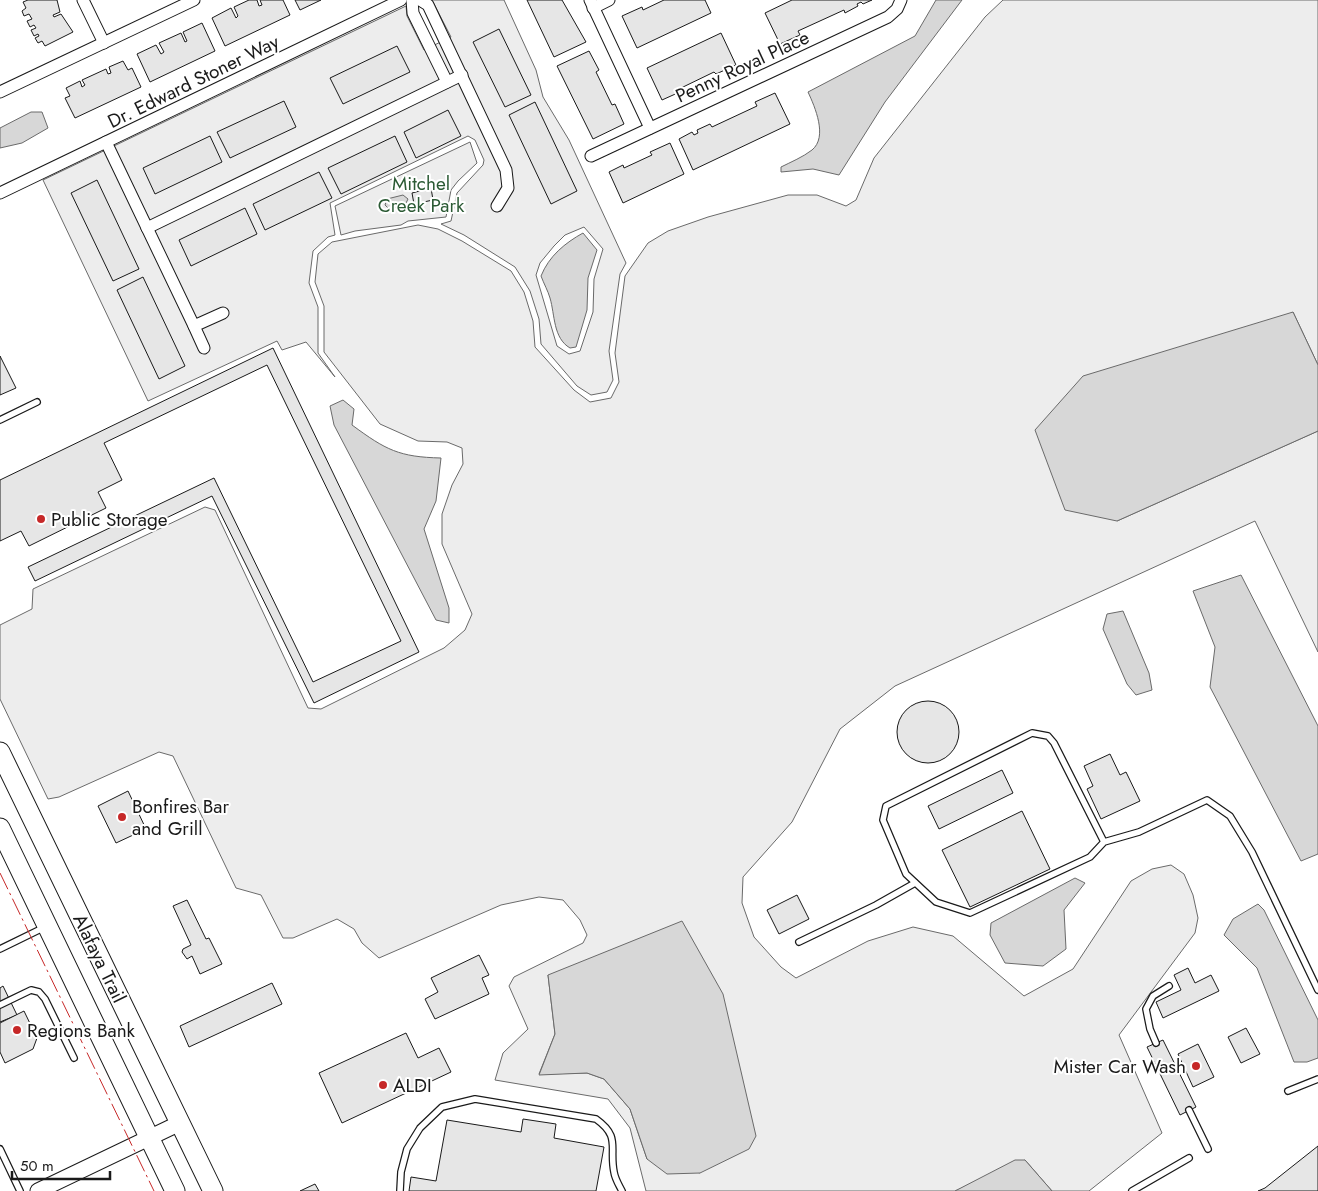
<svg xmlns="http://www.w3.org/2000/svg" width="1318" height="1191" font-family="Jost,sans-serif">
	<style>
		.built { fill: #ededed; stroke: #6a6a6a; fill-rule: evenodd }
		.water { fill: #d7d7d7; stroke: #6a6a6a }
		.building { fill: #e6e6e6; stroke: #1a1a1a }
		.lines { fill: none; stroke-linecap: round; stroke-linejoin: round }
		.service-casing { stroke: #1a1a1a; stroke-width: 8 }
		.minor-casing { stroke: #1a1a1a; stroke-width: 13 }
		.tertiary-casing { stroke: #1a1a1a; stroke-width: 17 }
		.primary-casing { stroke: #1a1a1a; stroke-width: 21 }
		.service { stroke: #fff; stroke-width: 5.5 }
		.minor { stroke: #fff; stroke-width: 11 }
		.tertiary { stroke: #fff; stroke-width: 15 }
		.primary { stroke: #fff; stroke-width: 19 }
		.power { stroke: #c62828; stroke-width: 1; stroke-dasharray: 18 4 2.5 4; stroke-linecap: butt }
		.poi-dot { fill: #c62828; stroke: #fff; stroke-width: 2 }
		.labels { text-anchor: middle; stroke-width: 4; stroke-linejoin: round; paint-order: stroke }
		.street-label { font-size: 19px; fill: #1a1a1a; stroke: #fff }
		.park-label { font-size: 19px; fill: #2b5a34; stroke: #fff }
		.poi-label { font-size: 19px; fill: #1a1a1a; stroke: #fff; text-anchor: start }
	</style>
	<rect width="100%" height="100%" fill="#fff"/>
	<g class="built">
		<path d="M 432,0 L 504,0 L 536,70 L 543,97 L 569,140 L 626,263 L 620,274 L 609,351 L 613,380 L 607,392 L 591,395 L 577,386 L 541,344 L 539,319 L 530,291 L 515,267 L 464,235 L 441,224 L 451,221 L 457,193 L 483,165 L 484,160 L 475,140 L 468,136 L 330,203 L 335,235 L 328,237 L 313,251 L 309,283 L 318,307 L 318,353 L 335,377 L 306,342 L 282,350 L 277,341 L 148,401 L 43,180 L 406,6 L 407,16 L 424,50 L 451,37 ZM 584,227 L 603,249 L 594,279 L 593,312 L 580,351 L 569,354 L 557,346 L 536,275 L 540,263 L 554,246 L 565,235 Z"/>
		<path d="M 1003,0 L 1318,0 L 1318,365 L 1293,312 L 1117,521 L 1318,431 L 1318,652 L 1255,521 L 895,686 L 840,729 L 792,822 L 743,877 L 742,903 L 754,937 L 781,967 L 796,978 L 868,941 L 913,927 L 953,936 L 1024,996 L 1073,969 L 1131,881 L 1152,869 L 1171,865 L 1184,874 L 1193,895 L 1198,918 L 1195,933 L 1119,1035 L 1162,1133 L 1089,1191 L 1052,1191 L 1025,1160 L 955,1191 L 646,1191 L 630,1128 L 608,1099 L 495,1080 L 503,1053 L 528,1029 L 509,986 L 514,977 L 583,943 L 587,935 L 580,920 L 563,900 L 539,897 L 501,905 L 379,958 L 362,943 L 354,929 L 337,919 L 293,938 L 283,938 L 261,895 L 236,888 L 173,756 L 159,752 L 59,797 L 48,799 L 0,699 L 0,625 L 32,609 L 33,589 L 205,507 L 215,510 L 308,708 L 321,709 L 444,648 L 465,630 L 472,614 L 442,544 L 442,514 L 452,485 L 463,464 L 462,448 L 447,442 L 418,441 L 380,424 L 324,352 L 324,306 L 315,282 L 318,254 L 332,242 L 418,225 L 438,229 L 462,241 L 511,271 L 524,292 L 533,321 L 535,347 L 574,390 L 590,402 L 611,398 L 619,382 L 615,353 L 625,276 L 648,243 L 668,231 L 708,217 L 788,195 L 817,195 L 846,206 L 856,200 L 874,158 L 985,17 ZM 548,975 L 700,1173 L 647,1159 L 630,1109 L 604,1079 L 587,1073 L 539,1074 L 555,1034 Z"/>
		<polygon points="470,142 477,163 458,181 451,190 446,217 408,221 401,225 355,231 341,235 335,206"/>
	</g>
	<g class="water">
		<path d="M 936,0 L 962,0 L 885,102 L 839,175 L 813,169 L 781,172 L 781,167 C 791,162 803,157 812,150 C 828,137 815,107 808,92 L 915,36 Z"/>
		<polygon points="31,112 42,112 48,128 22,143 0,148 0,128"/>
		<polygon points="403,195 408,199 405,205 389,209 385,205 387,199"/>
		<path d="M 583,233 L 597,250 L 588,278 L 587,310 L 576,347 L 570,348 C 553,338 555,315 550,298 C 548,291 544,284 541,276 C 549,256 565,243 583,233 Z"/>
		<polygon points="1293,312 1318,365 1318,431 1117,521 1065,510 1035,430 1083,376"/>
		<path d="M 343,400 L 354,409 L 352,425 C 386,450 399,457 441,458 L 436,501 L 424,529 L 449,608 L 449,623 L 436,620 L 334,425 L 330,406 Z"/>
		<polygon points="1241,575 1318,726 1318,854 1301,861 1210,687 1215,647 1193,591"/>
		<polygon points="1123,611 1149,673 1152,690 1136,695 1127,684 1103,629 1107,614"/>
		<polygon points="1075,878 1085,883 1064,910 1066,949 1043,966 1005,963 990,935 991,923"/>
		<polygon points="1258,904 1264,910 1318,1020 1318,1058 1307,1062 1294,1062 1257,968 1224,935 1233,919"/>
		<polygon points="682,921 723,994 756,1136 749,1149 700,1173 667,1174 647,1159 630,1109 604,1079 587,1073 539,1075 555,1034 548,975"/>
		<polygon points="1015,1160 1025,1160 1052,1191 955,1191"/>
	</g>
	<g class="building">
		<polygon points="28,0 57,0 60,12 53,15 54,17 61,14 73,32 45,46 42,41 38,43 35,38 39,36 38,34 34,36 31,30 36,28 34,25 30,27 27,21 32,19 29,14 24,16 22,11 26,8 23,2"/>
		<polygon points="249,0 257,0 259,6 262,5 260,0 283,0 290,15 225,46 212,18 231,8 236,18 238,16 234,7"/>
		<polygon points="295,0 321,0 300,10"/>
		<polygon points="527,0 562,0 586,42 554,57"/>
		<polygon points="664,0 705,0 711,13 637,48 622,16 642,7 643,10"/>
		<polygon points="792,0 872,0 863,4 861,2 857,4 858,6 845,13 844,10 798,31 800,35 780,44 765,13"/>
		<polygon points="202,23 215,51 150,82 137,54 156,45 161,54 164,52 159,43 181,33 185,42 187,41 183,32"/>
		<polygon points="499,29 531,95 505,107 473,42"/>
		<polygon points="721,33 736,65 716,74 714,72 681,88 682,91 662,100 647,68"/>
		<polygon points="397,46 410,72 343,104 330,78"/>
		<polygon points="589,51 599,70 596,72 612,105 615,104 624,124 593,139 557,66"/>
		<polygon points="123,61 128,70 132,68 141,87 75,118 65,98 70,96 66,88 80,81 82,87 85,85 82,80 106,69 108,74 111,73 109,67"/>
		<polygon points="775,93 790,124 693,170 679,139 692,132 694,135 698,133 697,130 710,124 712,127 757,106 755,102"/>
		<polygon points="284,101 296,127 230,158 217,132"/>
		<polygon points="535,102 577,191 551,204 509,115"/>
		<polygon points="448,110 461,136 416,158 404,132"/>
		<polygon points="210,136 222,162 155,194 143,168"/>
		<polygon points="395,136 407,162 341,194 328,168"/>
		<polygon points="670,143 684,174 623,203 609,172 623,165 624,168 652,155 650,152"/>
		<polygon points="319,172 332,198 265,230 253,204"/>
		<polygon points="97,180 139,269 113,281 71,193"/>
		<polygon points="431,188 433,200 414,204 412,193"/>
		<polygon points="245,208 257,234 191,266 179,240"/>
		<polygon points="143,277 185,366 159,379 117,290"/>
		<polygon points="273,348 419,652 314,703 212,496 35,581 28,567 214,478 313,682 401,641 267,365 104,443 122,480 98,492 106,508 29,546 21,531 0,541 0,480"/>
		<polygon points="0,356 16,388 0,395"/>
		<circle cx="928" cy="732" r="31"/>
		<polygon points="1110,754 1120,775 1126,772 1140,801 1101,819 1087,789 1093,786 1084,766"/>
		<polygon points="1002,770 1013,793 939,829 928,806"/>
		<polygon points="128,791 146,829 116,843 98,806"/>
		<polygon points="1022,811 1050,869 970,907 942,850"/>
		<polygon points="797,895 809,919 779,934 767,910"/>
		<polygon points="187,900 206,939 209,938 222,964 200,974 192,956 187,959 182,952 183,949 191,945 173,906"/>
		<polygon points="479,955 489,975 482,978 489,994 435,1019 425,999 438,992 431,978"/>
		<polygon points="1188,968 1195,983 1211,975 1219,991 1163,1018 1156,1002 1181,990 1174,975"/>
		<polygon points="272,983 282,1004 189,1047 180,1026"/>
		<polygon points="3,986 17,1015 0,1022 0,988"/>
		<polygon points="24,1011 37,1038 33,1049 5,1063 0,1052 0,1023"/>
		<polygon points="1246,1028 1260,1054 1241,1063 1228,1037"/>
		<polygon points="406,1033 418,1058 439,1048 451,1072 342,1123 319,1073"/>
		<polygon points="1163,1040 1196,1107 1180,1115 1147,1047"/>
		<polygon points="1198,1044 1214,1077 1193,1087 1178,1054"/>
		<polygon points="523,1119 556,1124 554,1138 604,1147 596,1191 409,1191 411,1177 436,1181 447,1120 521,1132"/>
		<polygon points="1318,1146 1318,1191 1258,1191 1265,1188"/>
		<polygon points="315,1184 319,1191 300,1191"/>
	</g>
	<g class="lines">
		<g class="service-casing">
			<g id="service">
				<polyline points="0,420 37,402"/>
				<polyline points="1104,842 1054,743 1048,736 1032,733 886,806 883,820 906,874 936,902 970,913 1090,857 1104,842 1139,832 1207,800 1230,816 1252,852 1318,990"/>
				<polyline points="799,942 876,905 915,883"/>
				<polyline points="0,949 45,927"/>
				<polyline points="0,1005 31,990 39,992 45,999 74,1058"/>
				<polyline points="1156,1043 1150,1029 1146,1009 1153,996 1169,986"/>
				<polyline points="1288,1091 1318,1079"/>
				<polyline points="1189,1110 1208,1149"/>
				<polyline points="0,1149 20,1191"/>
				<path d="M 400,1191 L 401,1172 L 407,1149 L 420,1128 L 442,1107 L 475,1099 L 596,1119 C 621,1137 609,1147 614,1172 C 615,1179 619,1185 622,1191"/>
				<polyline points="1132,1191 1189,1158"/>
			</g>
		</g>
		<g class="minor-casing">
			<g id="minor">
				<polyline points="83,0 104,43"/>
				<polyline points="412,0 413,13 447,82"/>
				<polyline points="420,0 428,5 506,170 508,188 497,206"/>
				<polyline points="590,0 650,128"/>
				<polyline points="593,8 609,0"/>
				<polyline points="0,92 194,0"/>
				<polyline points="106,142 194,326 223,313"/>
				<polyline points="591,156 888,17 897,9 901,0"/>
				<polyline points="0,193 401,0"/>
				<polyline points="147,228 462,75"/>
				<polyline points="194,326 204,348"/>
			</g>
		</g>
		<g class="tertiary-casing">
			<polyline id="tertiary" points="38,1191 180,1123"/>
		</g>
		<g class="primary-casing">
			<g id="primary">
				<polyline points="0,752 213,1191"/>
				<polyline points="0,828 175,1191"/>
			</g>
		</g>
		<use href="#service" class="service"/>
		<use href="#minor" class="minor"/>
		<use href="#tertiary" class="tertiary"/>
		<use href="#primary" class="primary"/>
		<polyline class="power" points="0,873 154,1191"/>
	</g>
	<g class="poi-dot">
		<circle cx="41" cy="519" r="5"/>
		<circle cx="122" cy="817" r="5"/>
		<circle cx="17" cy="1030" r="5"/>
		<circle cx="1196" cy="1066" r="5"/>
		<circle cx="383" cy="1085" r="5"/>
	</g>
	<g class="labels">
		<g class="street-label">
			<text transform="translate(742 66) rotate(-25)" y="7">Penny Royal Place</text>
			<text transform="translate(193 81) rotate(-26)" y="7">Dr. Edward Stoner Way</text>
			<text transform="translate(100 958) rotate(64)" y="7">Alafaya Trail</text>
		</g>
		<g class="park-label">
			<text x="421" y="190">Mitchel<tspan x="421" dy="22">Creek Park</tspan></text>
		</g>
		<g class="poi-label">
			<text x="51" y="526">Public Storage</text>
			<text x="132" y="813">Bonfires Bar<tspan x="132" dy="22">and Grill</tspan></text>
			<text x="27" y="1037">Regions Bank</text>
			<text x="1186" y="1073" text-anchor="end">Mister Car Wash</text>
			<text x="393" y="1092">ALDI</text>
		</g>
	</g>
	<path d="M12 1171v8h98v-8" fill="none" stroke="#1a1a1a" stroke-width="2.5"/>
	<text x="20" y="1171" font-size="15" fill="#1a1a1a" stroke="#ffffff" stroke-width="4" paint-order="stroke">50 m</text>
</svg>
